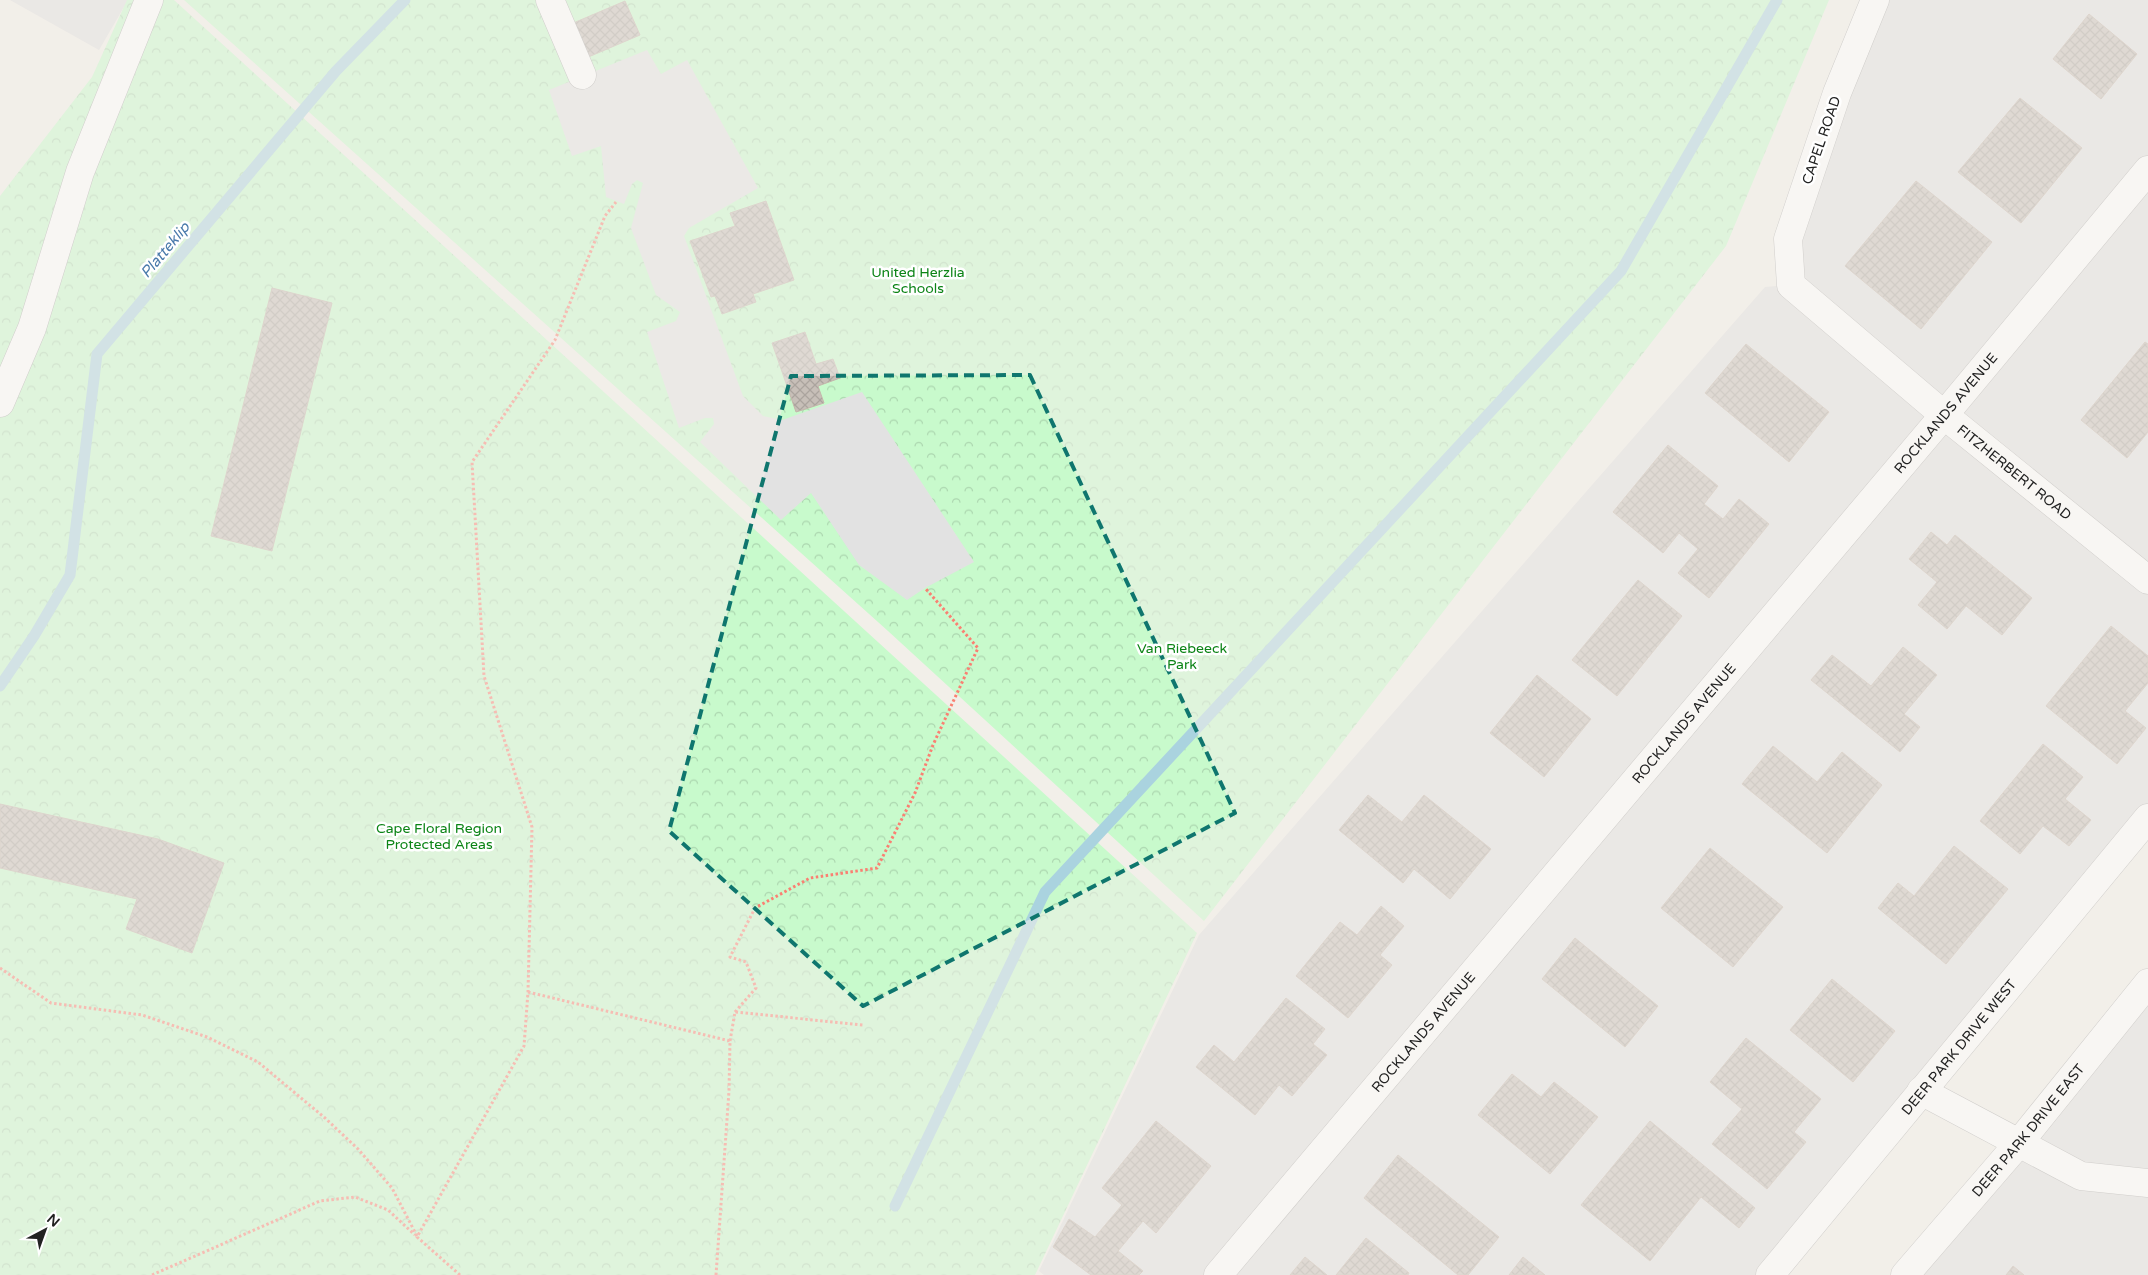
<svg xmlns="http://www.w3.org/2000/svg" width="2148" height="1275" font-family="'Varela Round',sans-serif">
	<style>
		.residential { fill: #e0dfdf }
		.park { fill: url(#park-crowns) }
		.parking { fill: #e2e2e2 }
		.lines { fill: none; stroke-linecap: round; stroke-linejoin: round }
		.stream { stroke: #aad3df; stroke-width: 11 }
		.building { fill: url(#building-cross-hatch); stroke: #c4b6ab }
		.minor-casing { stroke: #a9a9a9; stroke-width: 29 }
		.path { stroke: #fa8072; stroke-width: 3; stroke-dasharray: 2.5 2.5; stroke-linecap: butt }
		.minor { stroke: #fff; stroke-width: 28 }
		.marked { fill: none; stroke: #0f766e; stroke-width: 4; stroke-dasharray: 10 6; stroke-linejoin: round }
		.labels { text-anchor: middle; stroke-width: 5; stroke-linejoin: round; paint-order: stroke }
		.street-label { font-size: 14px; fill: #222; stroke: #fff }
		.park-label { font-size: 14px; fill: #0c8416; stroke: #fff }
		.water-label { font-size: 15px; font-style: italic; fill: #4a7aab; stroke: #fff }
	</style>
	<defs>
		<pattern id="park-crowns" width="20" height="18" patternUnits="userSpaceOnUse" patternTransform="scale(1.25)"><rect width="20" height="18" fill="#c8facc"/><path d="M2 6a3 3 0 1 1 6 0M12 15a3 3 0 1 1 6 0" fill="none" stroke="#acd6af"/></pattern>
		<pattern id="building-cross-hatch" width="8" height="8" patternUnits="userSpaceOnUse" patternTransform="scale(1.25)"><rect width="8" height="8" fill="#c7bfb8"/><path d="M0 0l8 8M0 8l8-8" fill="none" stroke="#aba49e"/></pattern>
	</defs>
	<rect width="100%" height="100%" fill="#f2efe9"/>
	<g class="residential">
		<polygon points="10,0 128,0 99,50"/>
		<polygon points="1875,0 2148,0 2148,818 1770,1275 1044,1275 1039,1271 1199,935 1765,287 1791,285 1788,239"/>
		<polygon points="2148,983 2148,1275 1905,1275"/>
	</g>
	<g class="park">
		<polygon points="127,0 174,0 1197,933 1035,1275 0,1275 0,196 92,77"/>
		<polygon points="184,0 1829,0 1726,246 1204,921 888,631"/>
	</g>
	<polygon class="parking" points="647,50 661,74 687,60 758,188 689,228 684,236 743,396 763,416 782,420 862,392 974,562 925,588 907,600 859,565 811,493 781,520 700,442 714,424 713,418 705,418 679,428 647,332 676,321 680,312 656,295 631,228 643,183 637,180 632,184 624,204 606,197 601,146 572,156 549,90"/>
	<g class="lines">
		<g class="stream">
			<polyline points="0,686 34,636 70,575 97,354 336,71 405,0"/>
			<polyline points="895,1206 1045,892 1621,271 1777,0"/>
		</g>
	</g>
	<g class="building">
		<polygon points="625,1 640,35 586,58 571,24"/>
		<polygon points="2089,14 2137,54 2101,99 2053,59"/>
		<polygon points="2020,98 2082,148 2021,223 1958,172"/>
		<polygon points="1916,181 1992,242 1921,329 1845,266"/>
		<polygon points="766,201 794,280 753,294 756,302 722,314 715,296 711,297 690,241 735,226 730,213"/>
		<polygon points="272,288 332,303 272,551 211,536"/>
		<polygon points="805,332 816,364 833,359 840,378 818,386 824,403 796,412 772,343"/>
		<polygon points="2145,342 2148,344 2148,432 2127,458 2081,420"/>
		<polygon points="1746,344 1829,412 1789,462 1705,393"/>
		<polygon points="1668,445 1718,486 1704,504 1723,519 1739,499 1769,524 1709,598 1678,573 1698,549 1679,533 1663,553 1613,512"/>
		<polygon points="1931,532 1947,545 1955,535 2032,598 2002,635 1966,606 1947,629 1918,605 1937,582 1909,559"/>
		<polygon points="1638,580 1682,616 1617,696 1572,660"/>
		<polygon points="2111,626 2148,656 2148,683 2125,711 2146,728 2117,764 2046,706"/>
		<polygon points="1903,647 1937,675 1904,714 1920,727 1900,752 1811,680 1832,655 1871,686"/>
		<polygon points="1537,675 1591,719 1544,777 1490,733"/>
		<polygon points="2043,744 2083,777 2065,799 2091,820 2069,846 2043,826 2020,854 1980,821"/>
		<polygon points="1773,746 1817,782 1842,752 1882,785 1827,853 1742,784"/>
		<polygon points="1368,795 1402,822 1424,795 1491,849 1450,899 1414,869 1403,883 1339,830"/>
		<polygon points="0,804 158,839 224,863 192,953 126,929 137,899 0,868"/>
		<polygon points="1954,846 2008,889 1946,964 1878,908 1898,883 1914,896"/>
		<polygon points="1710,848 1783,907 1733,967 1661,908"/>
		<polygon points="1381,906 1404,926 1380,955 1392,965 1348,1018 1296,976 1340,922 1357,935"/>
		<polygon points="1575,938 1658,1006 1625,1047 1542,979"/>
		<polygon points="1832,979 1895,1031 1853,1082 1790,1030"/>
		<polygon points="1286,998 1325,1029 1313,1044 1327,1055 1292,1096 1279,1085 1255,1115 1196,1067 1214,1045 1234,1062"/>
		<polygon points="1746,1038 1821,1099 1794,1132 1806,1142 1767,1189 1712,1144 1742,1109 1710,1082"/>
		<polygon points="1512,1074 1541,1097 1554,1082 1598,1117 1550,1174 1478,1115"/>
		<polygon points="1156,1121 1211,1166 1156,1233 1143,1221 1118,1251 1143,1271 1139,1275 1091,1275 1053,1247 1069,1219 1095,1237 1122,1205 1102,1188"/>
		<polygon points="1650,1121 1755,1208 1739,1228 1701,1197 1650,1261 1581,1205"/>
		<polygon points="1398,1155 1499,1237 1468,1275 1458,1275 1364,1198"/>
		<polygon points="1366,1238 1409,1273 1408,1275 1336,1275"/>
		<polygon points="1305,1257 1327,1275 1290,1275"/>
		<polygon points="1523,1257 1545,1275 1509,1275"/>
		<polygon points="2013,1266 2024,1275 2006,1275"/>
	</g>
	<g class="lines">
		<g class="minor-casing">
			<g id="minor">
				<polyline points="550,0 582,75"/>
				<path id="s1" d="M 1875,0 L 1837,93 L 1788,239 L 1791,285 L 1944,415 L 2148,580"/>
				<polyline points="0,403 32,328 80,172 149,0"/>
				<polyline points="1921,1091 2081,1176 2148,1183"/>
				<path id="s2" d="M 1218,1275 L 1944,415 L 2148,170"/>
				<path id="s3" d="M 1770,1275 L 2148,818"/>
				<path id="s4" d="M 1905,1275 L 2018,1144 L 2148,983"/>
			</g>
		</g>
		<g class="path">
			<polyline points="0,968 51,1003 142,1015 207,1037 258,1062 325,1118 358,1149 392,1188 417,1236"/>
			<polyline points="528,992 730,1041 729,1091 716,1275"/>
			<polyline points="735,1012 756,988 746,962 730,957 755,908 810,878 877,868 915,793 933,745 978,648 925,588"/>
			<polyline points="730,1041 735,1012 863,1025"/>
			<polyline points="152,1275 320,1201 355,1197 388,1210 415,1235"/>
			<polyline points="460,1275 417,1237 524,1046 528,992 532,827 484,676 472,462 555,340 605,216 616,202"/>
		</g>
		<use href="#minor" class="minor"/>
	</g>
	<path d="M0 0H2148V1275H0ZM 1030,375 L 1235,813 L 863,1006 L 669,831 L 791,376 Z" fill="#f2efe9" fill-opacity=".55" fill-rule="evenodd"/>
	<path class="marked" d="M 1030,375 L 1235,813 L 863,1006 L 669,831 L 791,376 Z"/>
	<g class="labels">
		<g class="street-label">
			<text transform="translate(1821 140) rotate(-71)" y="5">CAPEL ROAD</text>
			<text dy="5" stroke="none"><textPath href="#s2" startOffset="1128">ROCKLANDS AVENUE</textPath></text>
			<text dy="5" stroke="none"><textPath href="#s1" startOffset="592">FITZHERBERT ROAD</textPath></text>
			<text dy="5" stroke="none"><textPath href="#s2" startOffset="722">ROCKLANDS AVENUE</textPath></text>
			<text dy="5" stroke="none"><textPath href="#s2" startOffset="318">ROCKLANDS AVENUE</textPath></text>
			<text dy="5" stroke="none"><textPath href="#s3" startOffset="296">DEER PARK DRIVE WEST</textPath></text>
			<text dy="5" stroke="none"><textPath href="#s4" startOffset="190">DEER PARK DRIVE EAST</textPath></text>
		</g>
		<g class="park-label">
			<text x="918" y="277">United Herzlia<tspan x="918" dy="16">Schools</tspan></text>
			<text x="1182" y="653">Van Riebeeck<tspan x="1182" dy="16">Park</tspan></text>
			<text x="439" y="833">Cape Floral Region<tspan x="439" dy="16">Protected Areas</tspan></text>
		</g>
		<g class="water-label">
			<text transform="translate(165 250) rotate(-50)" y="5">Platteklip</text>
		</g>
	</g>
	<g transform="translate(45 1230) rotate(41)" stroke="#ffffff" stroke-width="4" paint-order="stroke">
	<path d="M0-4L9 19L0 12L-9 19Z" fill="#222222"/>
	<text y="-8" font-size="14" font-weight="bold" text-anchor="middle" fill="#222222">N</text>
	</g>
</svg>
